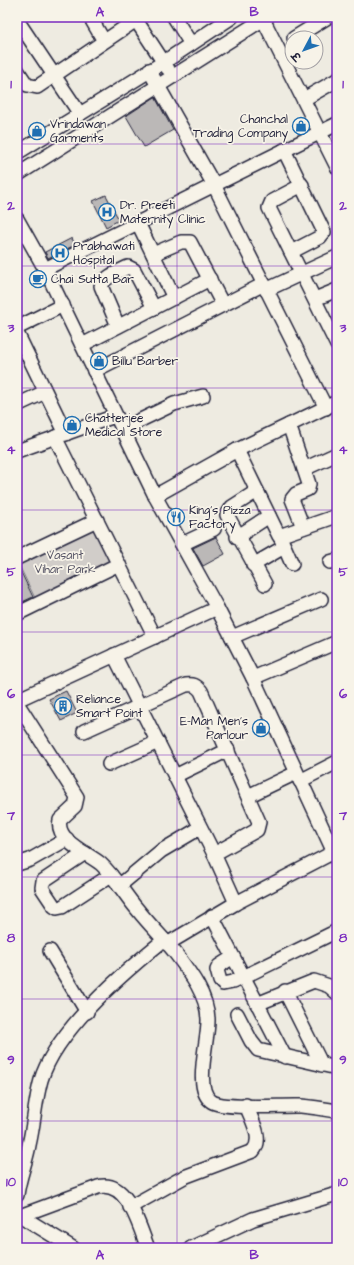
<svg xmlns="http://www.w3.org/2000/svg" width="354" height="1265" font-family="'Architects Daughter','Playpen Sans Deva',sans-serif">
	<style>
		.green { fill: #d1cdc9; stroke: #7a7882 }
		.building { fill: #bbb8b7; stroke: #22223b }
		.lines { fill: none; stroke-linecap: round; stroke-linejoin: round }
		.minor-casing { stroke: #22223b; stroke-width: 16 }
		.minor { stroke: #f7f3e8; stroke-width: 13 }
		.grid { fill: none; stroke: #7b2cbf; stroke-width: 1; stroke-opacity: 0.55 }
		.labels { text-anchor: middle; stroke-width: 3.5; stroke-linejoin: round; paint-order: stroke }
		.poi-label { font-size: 12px; fill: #22223b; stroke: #f7f3e8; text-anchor: start }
		.park-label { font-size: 12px; fill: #575566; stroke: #f7f3e8 }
		.neatline { fill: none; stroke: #7b2cbf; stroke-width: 1.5 }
		.grid-label { font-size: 13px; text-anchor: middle; font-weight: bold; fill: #7b2cbf }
	</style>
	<rect width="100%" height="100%" fill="#eeebe1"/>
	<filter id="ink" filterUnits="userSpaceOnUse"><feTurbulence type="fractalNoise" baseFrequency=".025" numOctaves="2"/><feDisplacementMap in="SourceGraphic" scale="8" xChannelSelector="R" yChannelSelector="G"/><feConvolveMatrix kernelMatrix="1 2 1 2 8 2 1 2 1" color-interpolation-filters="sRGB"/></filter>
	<g filter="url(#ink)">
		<polygon class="green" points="94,524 113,564 36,600 17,561"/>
		<g class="building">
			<polygon points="155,97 173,130 144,147 126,116"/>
			<polygon points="106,195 119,220 106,227 93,201"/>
			<polygon points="72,238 75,245 48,258 45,252"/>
			<polygon points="38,274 42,282 36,285 32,277"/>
			<polygon points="216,537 225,554 203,566 193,548"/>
			<polygon points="18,566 33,597 18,604 17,602"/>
			<polygon points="66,691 77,713 61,721 49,699"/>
		</g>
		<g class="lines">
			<g class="minor-casing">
				<g id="minor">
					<polyline points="90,17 104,41"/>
					<polyline points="134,17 168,69"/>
					<polyline points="174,17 191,44"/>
					<polyline points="262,17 337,167"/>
					<polyline points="17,20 80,114"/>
					<polyline points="294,38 328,17"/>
					<polyline points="17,70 27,85 37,87 136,20"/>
					<polyline points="149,70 214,185 326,408"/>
					<polyline points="304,99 337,80"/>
					<polyline points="284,150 324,232 320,237 291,252"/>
					<polyline points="17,153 164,62 232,17"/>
					<polyline points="17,175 267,17"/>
					<polyline points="302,185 272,201 269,208 337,345"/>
					<polyline points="17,219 45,269 155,496 217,608 253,678 337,859"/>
					<polyline points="138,223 174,298"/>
					<polyline points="153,254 181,242 190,242 223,305"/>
					<polyline points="45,269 337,124"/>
					<polyline points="266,290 337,257"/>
					<polyline points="315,299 337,290"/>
					<path d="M 118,326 L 101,286 C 104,277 120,271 128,267 L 134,270 L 154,308"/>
					<polyline points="17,328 63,305"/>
					<polyline points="17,333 66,434"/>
					<polyline points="82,345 210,279"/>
					<polyline points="94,371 264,284"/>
					<polyline points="17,405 45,392"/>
					<polyline points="289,425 309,484 308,489 296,494 292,499 303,527"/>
					<polyline points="122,429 174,404 203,396"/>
					<polyline points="55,437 155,637"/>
					<polyline points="237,450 279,536 337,516"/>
					<polyline points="17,451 115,416"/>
					<polyline points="304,469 337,454"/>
					<polyline points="257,491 232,507 227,515 265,584"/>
					<polyline points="155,496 237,450 337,402"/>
					<polyline points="237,537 269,516"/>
					<polyline points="281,539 292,564"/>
					<polyline points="182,544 214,529"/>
					<polyline points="17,558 97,520"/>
					<polyline points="330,562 337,560"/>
					<polyline points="253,565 284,547"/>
					<polyline points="17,614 119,564"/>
					<polyline points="232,637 321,599"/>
					<polyline points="114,655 214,854 236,903"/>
					<polyline points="253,678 337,642"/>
					<polyline points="17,700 217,608"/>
					<path d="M 17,703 L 77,797 L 75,806 L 60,820 C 55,841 88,853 101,864 C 115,877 125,895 137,909 C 148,923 161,936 173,950 C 188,970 207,993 208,1019 C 209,1039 193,1088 211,1101 C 222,1110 283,1105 301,1106 C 313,1107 325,1109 337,1111"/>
					<path d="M 84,731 L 186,685 C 193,684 196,685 201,691 L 259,822 L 257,830 L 214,854"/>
					<polyline points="109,764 158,742"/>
					<polyline points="175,776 228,750"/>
					<polyline points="300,781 337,762"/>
					<polyline points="248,796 296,773"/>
					<polyline points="85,853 43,881 42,888 54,906 57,908 62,907 111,875"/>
					<polyline points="17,864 30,860 67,839"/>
					<polyline points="119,886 161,851 200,828"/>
					<polyline points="212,916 285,1057"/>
					<polyline points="167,944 236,903 334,852"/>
					<polyline points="50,951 87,1012"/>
					<polyline points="233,957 219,966 217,970 220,981 223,984 233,982 337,931"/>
					<polyline points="285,991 322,1065"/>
					<polyline points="257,1004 314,981 329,986 337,993"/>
					<polyline points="237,1014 251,1041 258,1050 337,1068"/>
					<path d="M 17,1195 C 19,1178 26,1162 29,1145 C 34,1124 35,1101 41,1080 C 56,1030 124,972 164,940"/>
					<path d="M 130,1207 L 184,1177 L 253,1151 C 264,1139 251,1119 246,1105"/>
					<polyline points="21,1216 73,1248"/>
					<path d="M 17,1217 L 98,1187 C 128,1179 139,1227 148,1248"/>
					<polyline points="191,1248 253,1219 337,1194"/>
				</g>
			</g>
			<use href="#minor" class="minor"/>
		</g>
	</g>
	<path class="grid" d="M 177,17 L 177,1248M 17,144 L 337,144M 17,266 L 337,266M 17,388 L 337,388M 17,510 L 337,510M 17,632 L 337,632M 17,755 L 337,755M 17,877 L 337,877M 17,999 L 337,999M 17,1121 L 337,1121"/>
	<defs>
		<g id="shop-ring" transform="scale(0.9)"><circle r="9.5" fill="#f7f3e8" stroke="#1f6fb2" stroke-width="1.5"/><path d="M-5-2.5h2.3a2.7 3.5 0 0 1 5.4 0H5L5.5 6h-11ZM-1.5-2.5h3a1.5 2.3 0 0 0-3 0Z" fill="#1f6fb2"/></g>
		<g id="hospital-ring" transform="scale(0.9)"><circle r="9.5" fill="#f7f3e8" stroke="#1f6fb2" stroke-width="1.5"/><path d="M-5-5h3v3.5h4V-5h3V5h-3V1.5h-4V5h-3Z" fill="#1f6fb2"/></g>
		<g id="cafe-ring" transform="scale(0.9)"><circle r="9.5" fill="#f7f3e8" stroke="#1f6fb2" stroke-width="1.5"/><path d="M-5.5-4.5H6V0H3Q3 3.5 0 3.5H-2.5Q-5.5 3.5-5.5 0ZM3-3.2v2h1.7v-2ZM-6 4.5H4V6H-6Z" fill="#1f6fb2"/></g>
		<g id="restaurant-ring" transform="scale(0.9)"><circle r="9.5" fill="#f7f3e8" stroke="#1f6fb2" stroke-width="1.5"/><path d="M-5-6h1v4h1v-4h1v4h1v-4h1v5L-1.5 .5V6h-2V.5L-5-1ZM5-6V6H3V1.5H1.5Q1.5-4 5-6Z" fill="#1f6fb2"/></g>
		<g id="building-ring" transform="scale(0.9)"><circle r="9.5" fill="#f7f3e8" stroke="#1f6fb2" stroke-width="1.5"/><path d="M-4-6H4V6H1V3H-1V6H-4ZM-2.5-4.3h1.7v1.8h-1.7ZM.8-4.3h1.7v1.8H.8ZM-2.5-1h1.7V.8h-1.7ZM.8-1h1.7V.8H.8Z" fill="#1f6fb2"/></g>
	</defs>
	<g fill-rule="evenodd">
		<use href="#shop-ring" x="301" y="126"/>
		<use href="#shop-ring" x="37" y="131"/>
		<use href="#hospital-ring" x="107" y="212"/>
		<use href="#hospital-ring" x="60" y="253"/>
		<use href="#cafe-ring" x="38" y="279"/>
		<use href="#shop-ring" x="99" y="361"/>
		<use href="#shop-ring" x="72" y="425"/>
		<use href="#restaurant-ring" x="176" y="517"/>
		<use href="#building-ring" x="63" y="706"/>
		<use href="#shop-ring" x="261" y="728"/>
	</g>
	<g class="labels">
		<g class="poi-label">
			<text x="288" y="123" text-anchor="end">Chanchal<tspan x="288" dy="14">Trading Company</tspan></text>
			<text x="50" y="128">Vrindawan<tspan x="50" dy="14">Garments</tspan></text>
			<text x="120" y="209">Dr. Preeti<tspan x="120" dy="14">Maternity Clinic</tspan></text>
			<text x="73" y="250">Prabhawati<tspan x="73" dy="14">Hospital</tspan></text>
			<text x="51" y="283">Chai Sutta Bar</text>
			<text x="112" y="365">Billu Barber</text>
			<text x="85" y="422">Chatterjee<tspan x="85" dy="14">Medical Store</tspan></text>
			<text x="189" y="514">King's Pizza<tspan x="189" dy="14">Factory</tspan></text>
			<text x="76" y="703">Reliance<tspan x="76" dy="14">Smart Point</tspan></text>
			<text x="248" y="725" text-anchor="end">E-Man Men's<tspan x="248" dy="14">Parlour</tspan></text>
		</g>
		<g class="park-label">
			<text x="65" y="559">Vasant<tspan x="65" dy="14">Vihar Park</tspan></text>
		</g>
	</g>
	<rect width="354" height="1265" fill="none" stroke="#f7f3e8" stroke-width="44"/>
	<g transform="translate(304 50) rotate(229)"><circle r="19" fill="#f7f3e8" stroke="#a29fa3"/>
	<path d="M0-3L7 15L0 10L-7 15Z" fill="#1f6fb2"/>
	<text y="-6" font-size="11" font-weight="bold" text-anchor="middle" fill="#22223b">उ</text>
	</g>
	<rect x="22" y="22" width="310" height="1221" class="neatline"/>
	<g class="grid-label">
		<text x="100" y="16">A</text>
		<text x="254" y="16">B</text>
		<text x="11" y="88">1</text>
		<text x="343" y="88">1</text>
		<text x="11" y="210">2</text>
		<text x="343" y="210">2</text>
		<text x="11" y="332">3</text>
		<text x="343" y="332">3</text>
		<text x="11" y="454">4</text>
		<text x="343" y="454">4</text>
		<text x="11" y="576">5</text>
		<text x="343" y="576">5</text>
		<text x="11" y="698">6</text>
		<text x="343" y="698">6</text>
		<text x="11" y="820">7</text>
		<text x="343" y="820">7</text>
		<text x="11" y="942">8</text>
		<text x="343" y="942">8</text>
		<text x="11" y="1064">9</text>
		<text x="343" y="1064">9</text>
		<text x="11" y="1186">10</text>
		<text x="343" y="1186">10</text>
		<text x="100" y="1259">A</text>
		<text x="254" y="1259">B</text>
	</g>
</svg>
